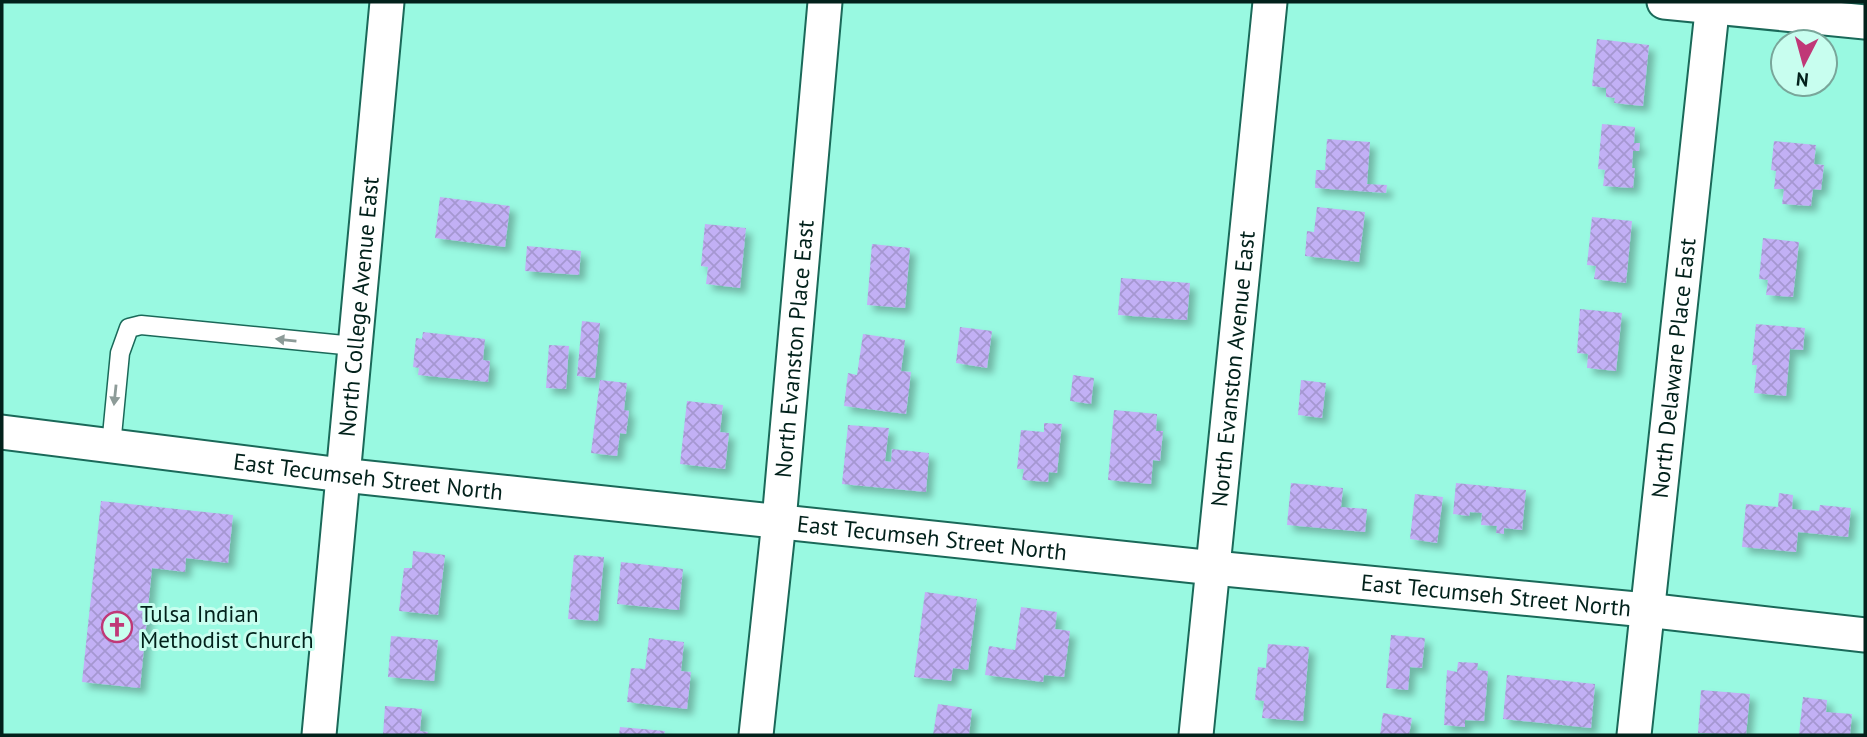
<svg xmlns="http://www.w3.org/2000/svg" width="1867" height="737" font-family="'PT Sans',sans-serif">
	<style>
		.building { fill: url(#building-cross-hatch); filter: url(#shadow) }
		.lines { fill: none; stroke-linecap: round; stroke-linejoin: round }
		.lane-casing { stroke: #1a6959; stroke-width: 21 }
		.street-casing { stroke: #1a6959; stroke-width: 37 }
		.lane { stroke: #fff; stroke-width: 18 }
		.street { stroke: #fff; stroke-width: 33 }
		.oneway { fill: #8d9b98 }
		.labels { text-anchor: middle; stroke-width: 6; stroke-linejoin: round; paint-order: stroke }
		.street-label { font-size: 23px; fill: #02211b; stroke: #c8feef }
		.poi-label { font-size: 23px; fill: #02211b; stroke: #c8feef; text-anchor: start }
	</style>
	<defs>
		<pattern id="building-cross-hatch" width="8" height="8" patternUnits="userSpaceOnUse" patternTransform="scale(1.75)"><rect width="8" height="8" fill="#c2b0f5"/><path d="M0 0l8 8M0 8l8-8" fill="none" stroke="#a597d1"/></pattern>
		<filter id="shadow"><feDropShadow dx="6" dy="6" stdDeviation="3.5" flood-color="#0004"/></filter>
	</defs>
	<rect width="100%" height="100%" fill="#99f9e1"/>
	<g class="building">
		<polygon points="1597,39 1649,45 1643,106 1614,103 1615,98 1606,97 1606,88 1592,86"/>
		<polygon points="1602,124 1635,127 1634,143 1640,143 1639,151 1633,151 1632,168 1635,168 1633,188 1603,186 1605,170 1598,169"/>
		<polygon points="1327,139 1370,142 1367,184 1387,185 1386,193 1315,188 1316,170 1325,170"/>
		<polygon points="1774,141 1816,145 1814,164 1824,165 1821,190 1813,189 1811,206 1782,204 1784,189 1774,189 1776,171 1771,170"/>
		<polygon points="440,197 510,206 505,247 435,238"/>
		<polygon points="1317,207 1365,212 1359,262 1305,256 1307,231 1314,232"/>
		<polygon points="1592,217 1632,221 1626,283 1594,279 1596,266 1587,265"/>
		<polygon points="705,224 746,228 740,288 706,284 708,267 701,266"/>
		<polygon points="1763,238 1799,242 1793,297 1766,295 1768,280 1759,279"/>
		<polygon points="872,244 910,248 905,308 867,305"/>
		<polygon points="527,246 581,251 579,275 525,271"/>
		<polygon points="1121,278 1190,283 1187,320 1118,315"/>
		<polygon points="1580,309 1622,313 1616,371 1587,368 1588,354 1577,353"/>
		<polygon points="582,321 600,323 595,378 577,376"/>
		<polygon points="1756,324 1805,328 1803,350 1790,349 1786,396 1754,393 1757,365 1752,365"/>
		<polygon points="960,327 992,331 987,368 956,363"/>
		<polygon points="423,332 485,339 483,360 490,361 488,382 418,375 419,368 413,367 416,338 422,339"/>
		<polygon points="863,334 905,340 901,371 911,372 906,414 844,406 848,373 857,375"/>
		<polygon points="549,345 569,346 566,389 546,388"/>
		<polygon points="1073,375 1094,378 1091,404 1070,401"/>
		<polygon points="600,380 627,383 624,410 629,411 626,434 620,433 617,456 591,453"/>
		<polygon points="1301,380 1326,383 1322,418 1298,415"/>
		<polygon points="687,401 723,405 720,432 729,433 725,469 680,464"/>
		<polygon points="1114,410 1157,414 1156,431 1163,431 1160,461 1153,460 1151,484 1108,480"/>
		<polygon points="1044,423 1062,424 1057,473 1049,472 1048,482 1022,480 1024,469 1017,469 1021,430 1044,432"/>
		<polygon points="848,425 889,428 885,461 891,462 892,449 929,453 926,492 842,484"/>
		<polygon points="1291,483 1343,488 1341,507 1367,509 1365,532 1287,525"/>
		<polygon points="1456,483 1526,490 1522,530 1504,528 1504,534 1496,533 1497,526 1481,525 1482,513 1470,512 1469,516 1453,514"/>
		<polygon points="1779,493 1793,495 1792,509 1819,511 1820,505 1851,508 1848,537 1798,532 1796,552 1742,547 1746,504 1778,507"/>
		<polygon points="1415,494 1443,497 1437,543 1410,539"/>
		<polygon points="101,501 233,515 228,563 186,558 185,572 152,568 140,688 82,682"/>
		<polygon points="413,551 445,555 438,615 399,611 404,568 412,568"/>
		<polygon points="574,555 604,557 598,621 568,619"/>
		<polygon points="621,562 683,569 679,610 617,604"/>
		<polygon points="925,592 977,599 968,670 953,668 951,681 914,677"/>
		<polygon points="1021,607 1057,612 1055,629 1070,631 1064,677 1044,675 1043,682 985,675 989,646 1015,650"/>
		<polygon points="1391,635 1425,638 1422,668 1410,667 1408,690 1386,688"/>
		<polygon points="391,636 438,640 434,681 388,677"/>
		<polygon points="649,638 684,642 681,671 691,672 687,709 627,702 631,668 645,669"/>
		<polygon points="1268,644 1309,647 1303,721 1262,718 1264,701 1255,700 1258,667 1266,668"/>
		<polygon points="1458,662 1478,663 1477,670 1488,671 1484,721 1465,720 1465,727 1444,725 1447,670 1457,672"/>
		<polygon points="1507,675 1595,684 1591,728 1503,719"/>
		<polygon points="1701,690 1750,694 1746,735 1698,733"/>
		<polygon points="1803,697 1827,700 1826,712 1852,714 1850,735 1799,735"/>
		<polygon points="938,704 972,709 969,735 933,735"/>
		<polygon points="385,706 422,709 420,731 428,732 427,735 383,735"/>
		<polygon points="1383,713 1412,718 1409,735 1380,735"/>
		<polygon points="620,727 665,731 664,735 619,735"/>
	</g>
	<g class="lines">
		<g class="lane-casing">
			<polyline id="lane" points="111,446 120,353 129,328 141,325 354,346"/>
		</g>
		<g class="street-casing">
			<g id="street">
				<polyline points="1664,2 1865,22"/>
				<path id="s1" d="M 2,432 L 342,475 L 1214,568 L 1646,610 L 1865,635"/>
				<path id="s2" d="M 319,735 L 387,2"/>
				<path id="s3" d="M 756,735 L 779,521 L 825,2"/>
				<path id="s4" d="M 1196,735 L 1270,2"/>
				<path id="s5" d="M 1634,735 L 1713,2"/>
			</g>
		</g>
		<use href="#lane" class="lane"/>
		<use href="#street" class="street"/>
	</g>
	<defs><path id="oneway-solid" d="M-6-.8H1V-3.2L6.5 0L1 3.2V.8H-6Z" transform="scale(1.75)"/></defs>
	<g class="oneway">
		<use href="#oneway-solid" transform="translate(286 340) rotate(-174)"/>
		<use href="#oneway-solid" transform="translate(115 395) rotate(96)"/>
	</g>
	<defs>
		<g id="church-ring" transform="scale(1.575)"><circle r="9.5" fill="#c8feef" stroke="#c03877" stroke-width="1.5"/><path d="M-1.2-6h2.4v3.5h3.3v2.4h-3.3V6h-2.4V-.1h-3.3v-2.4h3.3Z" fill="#c03877"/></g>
	</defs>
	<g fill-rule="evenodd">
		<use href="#church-ring" x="117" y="627"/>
	</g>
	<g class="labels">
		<g class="street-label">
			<text dy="8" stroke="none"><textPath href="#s2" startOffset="430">North College Avenue East</textPath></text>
			<text dy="8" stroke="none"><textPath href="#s3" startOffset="388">North Evanston Place East</textPath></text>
			<text dy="8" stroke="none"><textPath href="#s5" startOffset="369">North Delaware Place East</textPath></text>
			<text dy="8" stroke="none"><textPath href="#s4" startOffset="368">North Evanston Avenue East</textPath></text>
			<text dy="8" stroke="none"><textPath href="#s1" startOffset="369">East Tecumseh Street North</textPath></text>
			<text dy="8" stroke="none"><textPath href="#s1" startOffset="936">East Tecumseh Street North</textPath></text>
			<text dy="8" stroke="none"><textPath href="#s1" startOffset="1503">East Tecumseh Street North</textPath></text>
		</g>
		<g class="poi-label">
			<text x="140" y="622">Tulsa Indian<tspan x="140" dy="26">Methodist Church</tspan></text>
		</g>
	</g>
	<rect width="1867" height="737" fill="none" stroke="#02211b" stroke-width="7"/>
	<g transform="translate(1804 63) rotate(186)"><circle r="33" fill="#c8feef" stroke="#79a69a" stroke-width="2"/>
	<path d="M0-5L12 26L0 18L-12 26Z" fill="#c03877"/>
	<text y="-10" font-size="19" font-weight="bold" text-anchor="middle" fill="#02211b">N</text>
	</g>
</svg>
